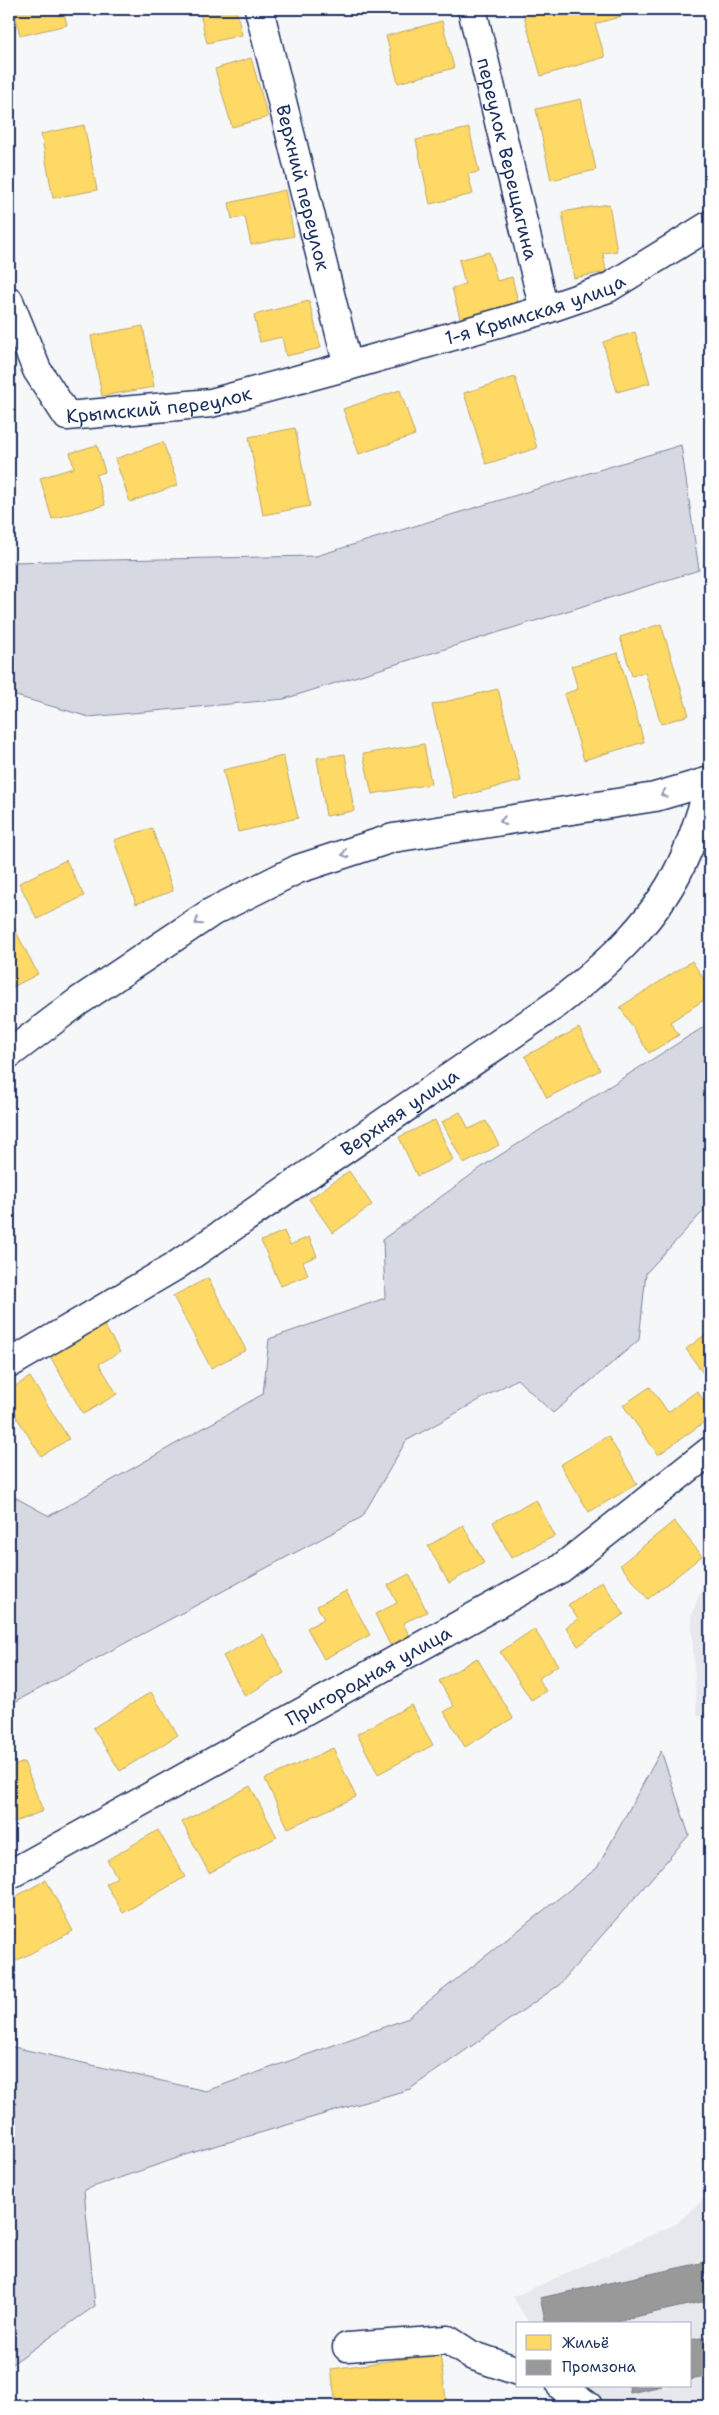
<svg xmlns="http://www.w3.org/2000/svg" width="719" height="2415" font-family="'Shantell Sans',sans-serif">
	<style>
		.built { fill: #e6e8ee }
		.green { fill: #d6d9e2; stroke: #7884a0 }
		.homes { fill: #ffd966; stroke: #bba664 }
		.industry { fill: #999; stroke: #737987 }
		.lines { fill: none; stroke-linecap: round; stroke-linejoin: round }
		.minor-casing { stroke: #1b2f5e; stroke-width: 31 }
		.path { stroke: #1b2f5e; stroke-width: 3; stroke-dasharray: 1 4; stroke-linecap: butt }
		.minor { stroke: #fff; stroke-width: 28 }
		.oneway { stroke: #8d97ae }
		.labels { text-anchor: middle; stroke-width: 5; stroke-linejoin: round; paint-order: stroke }
		.street-label { font-size: 19px; fill: #1b2f5e; stroke: #fff }
	</style>
	<rect width="100%" height="100%" fill="#f6f7f9"/>
	<filter id="ink" filterUnits="userSpaceOnUse"><feTurbulence type="fractalNoise" baseFrequency=".02" numOctaves="2"/><feDisplacementMap in="SourceGraphic" scale="10" xChannelSelector="R" yChannelSelector="G"/><feConvolveMatrix kernelMatrix="1 2 1 2 8 2 1 2 1" color-interpolation-filters="sRGB"/></filter>
	<g filter="url(#ink)">
		<g class="built">
			<polygon points="710,1567 710,1718 697,1716 691,1616"/>
			<polygon points="710,2193 710,2406 607,2406 583,2386 690,2386 690,2324 530,2324 513,2297 676,2224"/>
		</g>
		<g class="green">
			<polygon points="681,445 699,570 284,699 89,717 9,694 9,562 316,556"/>
			<polygon points="710,1023 710,1204 646,1273 639,1340 553,1413 517,1379 406,1441 362,1517 9,1705 9,1494 49,1516 263,1394 269,1339 385,1298 383,1239 486,1164"/>
			<polygon points="661,1751 689,1835 559,1985 410,2089 198,2151 84,2190 95,2306 9,2366 9,2046 206,2091 406,2019 597,1868"/>
		</g>
		<g class="homes">
			<polygon points="14,9 63,9 67,25 20,36"/>
			<polygon points="199,9 236,9 242,35 207,43"/>
			<polygon points="522,9 646,9 595,24 605,57 541,76"/>
			<polygon points="442,21 454,68 398,83 386,36"/>
			<polygon points="251,58 268,117 232,127 215,69"/>
			<polygon points="581,99 596,170 551,180 536,109"/>
			<polygon points="84,125 97,190 53,198 41,134"/>
			<polygon points="469,128 479,172 468,174 473,194 430,204 416,140"/>
			<polygon points="285,190 294,236 251,245 245,217 232,219 229,203"/>
			<polygon points="609,204 617,251 603,253 606,272 574,278 562,212"/>
			<polygon points="489,252 497,281 512,277 518,302 460,318 452,288 465,284 459,260"/>
			<polygon points="309,301 321,348 286,356 282,337 260,342 254,315"/>
			<polygon points="143,326 154,387 102,396 91,336"/>
			<polygon points="635,332 650,383 617,392 603,342"/>
			<polygon points="515,377 537,448 486,464 464,393"/>
			<polygon points="400,390 415,435 359,454 343,409"/>
			<polygon points="295,428 310,506 263,515 249,437"/>
			<polygon points="163,442 178,485 130,502 115,459"/>
			<polygon points="97,445 105,472 96,475 105,505 52,519 40,478 74,468 70,453"/>
			<polygon points="661,624 689,715 661,724 645,672 632,676 620,637"/>
			<polygon points="618,653 644,742 584,760 564,694 578,689 571,666"/>
			<polygon points="498,689 521,781 454,798 432,705"/>
			<polygon points="424,744 431,784 372,794 363,754"/>
			<polygon points="345,754 354,811 326,816 317,758"/>
			<polygon points="283,756 298,818 238,832 223,770"/>
			<polygon points="152,828 173,891 136,904 114,840"/>
			<polygon points="66,860 84,896 37,919 19,883"/>
			<polygon points="14,928 38,974 9,989 9,931"/>
			<polygon points="692,961 710,989 710,996 670,1022 679,1035 649,1053 620,1007"/>
			<polygon points="579,1028 600,1070 547,1098 525,1056"/>
			<polygon points="460,1112 469,1129 486,1121 499,1145 464,1164 442,1122"/>
			<polygon points="435,1120 453,1160 417,1176 399,1137"/>
			<polygon points="349,1171 372,1205 333,1233 309,1199"/>
			<polygon points="284,1231 290,1245 309,1237 317,1256 303,1262 308,1275 281,1286 261,1241"/>
			<polygon points="208,1278 246,1350 211,1368 173,1296"/>
			<polygon points="104,1325 120,1352 99,1364 117,1394 83,1414 50,1356"/>
			<polygon points="710,1331 710,1383 686,1349"/>
			<polygon points="30,1377 69,1439 41,1456 9,1405 9,1390"/>
			<polygon points="650,1387 668,1412 697,1391 710,1410 710,1418 658,1455 623,1405"/>
			<polygon points="608,1436 637,1484 589,1512 560,1465"/>
			<polygon points="536,1500 555,1536 511,1558 493,1522"/>
			<polygon points="674,1521 702,1556 648,1599 620,1565"/>
			<polygon points="463,1525 484,1563 449,1583 428,1546"/>
			<polygon points="409,1574 427,1612 403,1623 410,1637 391,1647 375,1614 397,1603 388,1585"/>
			<polygon points="602,1581 624,1614 578,1646 566,1627 578,1619 568,1605"/>
			<polygon points="346,1591 370,1635 324,1659 307,1628 324,1619 317,1606"/>
			<polygon points="534,1629 558,1665 538,1679 546,1691 531,1700 500,1652"/>
			<polygon points="263,1634 284,1673 245,1696 223,1656"/>
			<polygon points="477,1658 513,1718 465,1747 444,1712 454,1706 439,1681"/>
			<polygon points="151,1692 178,1735 120,1771 93,1728"/>
			<polygon points="411,1705 433,1745 378,1774 357,1734"/>
			<polygon points="333,1748 356,1797 288,1828 265,1779"/>
			<polygon points="24,1762 43,1811 9,1824 9,1768"/>
			<polygon points="250,1786 277,1837 209,1873 182,1822"/>
			<polygon points="158,1830 185,1877 123,1913 106,1884 117,1877 107,1860"/>
			<polygon points="46,1880 73,1931 16,1961 9,1947 9,1900"/>
			<polygon points="440,2354 447,2406 336,2406 331,2369"/>
		</g>
		<g class="industry">
			<polygon points="710,2261 710,2300 603,2324 546,2324 540,2298"/>
			<polygon points="710,2336 710,2376 690,2380 690,2340"/>
			<polygon points="629,2386 662,2386 630,2393"/>
		</g>
		<g class="lines">
			<g class="minor-casing">
				<g id="minor">
					<path id="s1" d="M 259,9 L 348,366"/>
					<path id="s2" d="M 472,9 L 544,310"/>
					<path id="s3" d="M 9,301 L 37,370 L 67,416 L 211,403 L 348,366 L 544,310 L 608,288 L 710,225"/>
					<polyline points="9,1054 79,1001 212,912 298,869 393,838 655,797 710,781"/>
					<path id="s4" d="M 9,1364 L 174,1267 L 555,1005 C 608,964 660,917 686,854 C 696,831 702,808 710,785"/>
					<path id="s5" d="M 9,1875 L 560,1569 L 710,1451"/>
					<polyline points="347,2347 448,2340 471,2355 518,2371"/>
					<polyline points="561,2386 588,2406"/>
				</g>
			</g>
			<polyline class="path" points="709,9 710,19"/>
			<use href="#minor" class="minor"/>
		</g>
		<defs><path id="oneway-chevron" d="M-2-3.5L2.5 0L-2 3.5" fill="none" stroke-width="1.6" stroke-linecap="round" stroke-linejoin="round" transform="scale(1.25)"/></defs>
		<g class="oneway">
			<use href="#oneway-chevron" transform="translate(664 794) rotate(163)"/>
			<use href="#oneway-chevron" transform="translate(503 821) rotate(171)"/>
			<use href="#oneway-chevron" transform="translate(345 854) rotate(162)"/>
			<use href="#oneway-chevron" transform="translate(198 922) rotate(146)"/>
		</g>
	</g>
	<g class="labels">
		<g class="street-label">
			<text dy="7" stroke="none"><textPath href="#s2" startOffset="154">переулок Верещагина</textPath></text>
			<text dy="7" stroke="none"><textPath href="#s1" startOffset="184">Верхний переулок</textPath></text>
			<text dy="7" stroke="none"><textPath href="#s3" startOffset="611">1-я Крымская улица</textPath></text>
			<text dy="7" stroke="none"><textPath href="#s3" startOffset="222">Крымский переулок</textPath></text>
			<text dy="7" stroke="none"><textPath href="#s4" startOffset="465">Верхняя улица</textPath></text>
			<text dy="7" stroke="none"><textPath href="#s5" startOffset="411">Пригородная улица</textPath></text>
		</g>
	</g>
	<rect width="719" height="2415" fill="none" stroke="#fff" stroke-width="30"/>
	<rect x="15" y="15" width="689" height="2385" fill="none" stroke="#1b2f5e" stroke-width="2" filter="url(#ink)"/>
	<rect x="516" y="2322" width="175" height="65" fill="#ffffff" stroke="#a4acbf"/>
	<rect x="526" y="2335" width="25" height="15" fill="#ffd966" stroke="#a4acbf"/>
	<text x="562" y="2348" font-size="15" fill="#1b2f5e">Жильё</text>
	<rect x="526" y="2360" width="25" height="15" fill="#999999" stroke="#a4acbf"/>
	<text x="562" y="2372" font-size="15" fill="#1b2f5e">Промзона</text>
</svg>
